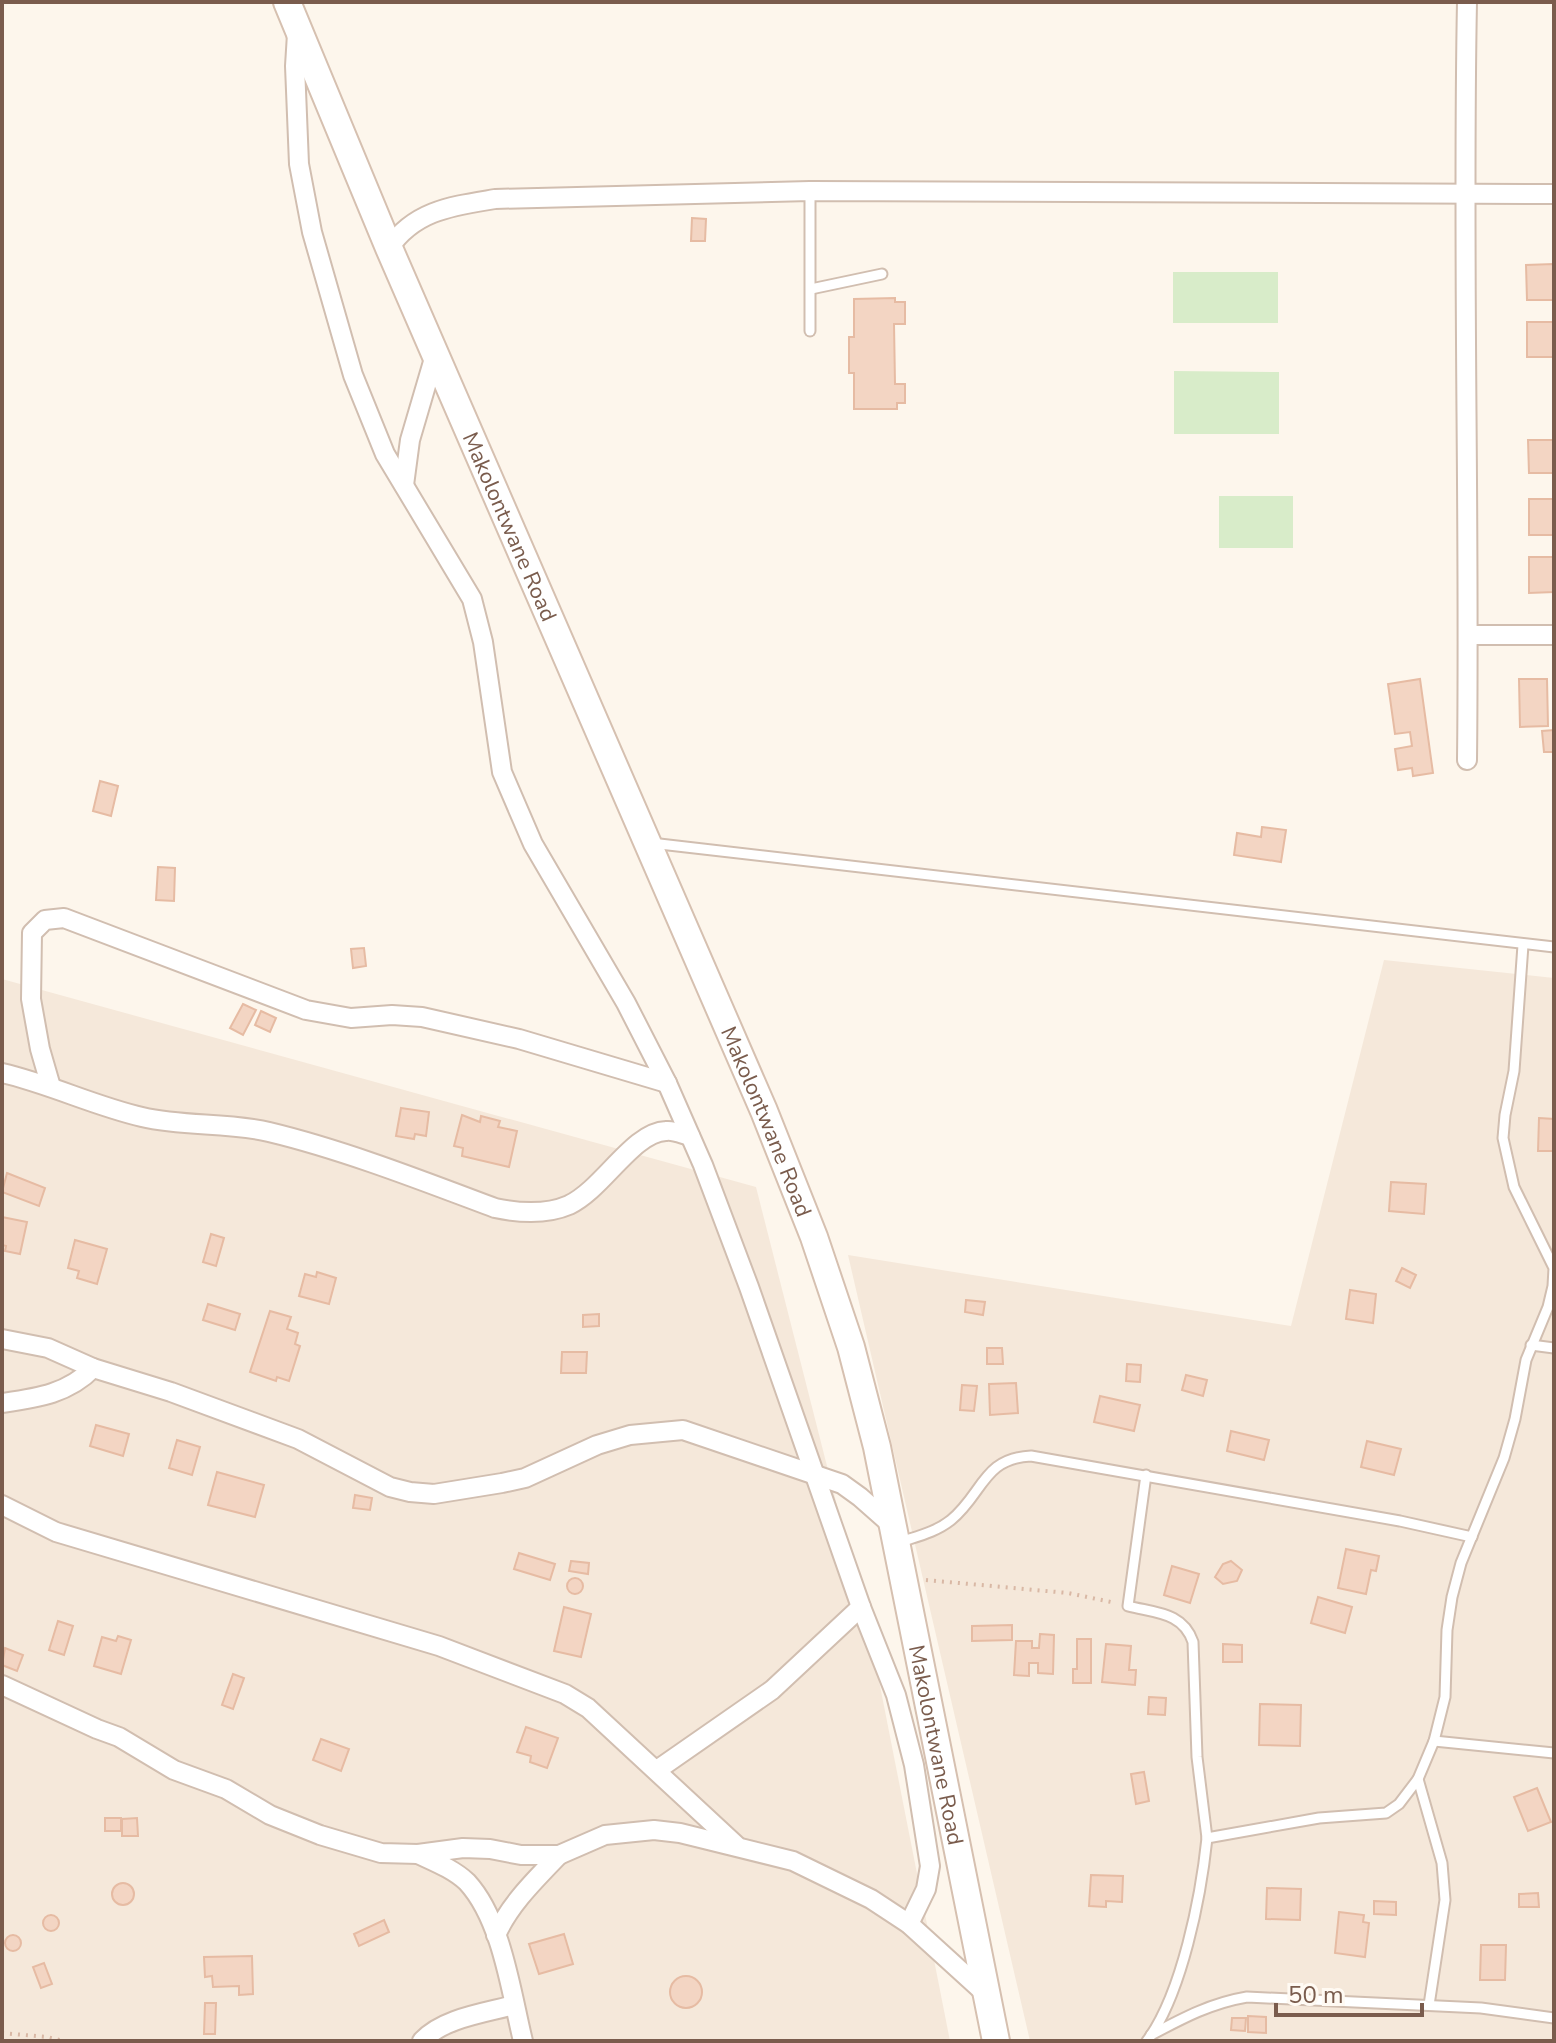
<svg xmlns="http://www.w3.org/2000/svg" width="1556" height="2043" font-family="'Nunito Sans',sans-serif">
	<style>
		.residential { fill: #f5e8da }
		.green { fill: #d8ecc9 }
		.building { fill: #f3d5c3; stroke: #e6bba3; stroke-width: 2 }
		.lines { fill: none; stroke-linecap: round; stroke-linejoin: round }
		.lane-casing { stroke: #d1beb0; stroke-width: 13 }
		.street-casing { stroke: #d1beb0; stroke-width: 22 }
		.secondary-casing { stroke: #d6c0b0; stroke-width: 30 }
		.path { stroke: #d9b8a5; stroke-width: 4; stroke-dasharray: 2 6; stroke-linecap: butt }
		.lane { stroke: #fff; stroke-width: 9 }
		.street { stroke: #fff; stroke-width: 18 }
		.secondary { stroke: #fff; stroke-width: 26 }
		.labels { text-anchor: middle; stroke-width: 6; stroke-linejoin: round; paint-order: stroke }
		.street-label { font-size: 22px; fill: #7a5c4d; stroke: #fffaf3 }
	</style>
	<rect width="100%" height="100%" fill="#fdf6ec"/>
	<g class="residential">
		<polygon points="1384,960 1554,978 1554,2041 1030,2041 848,1255 1291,1326"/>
		<polygon points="2,979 756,1187 870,1635 950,2041 2,2041"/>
	</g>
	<g class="green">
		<rect x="1173" y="272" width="105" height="51"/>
		<polygon points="1174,371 1279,372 1279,434 1174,434"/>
		<rect x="1219" y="496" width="74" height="52"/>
	</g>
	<g class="building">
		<polygon points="692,218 706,219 705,241 691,241"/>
		<polygon points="1553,264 1554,300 1527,300 1526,265"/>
		<polygon points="895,298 895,302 905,302 905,324 894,324 895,384 905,384 905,403 897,403 897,409 854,409 854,373 849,373 849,337 854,337 854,299"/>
		<rect x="1527" y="322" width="26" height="35"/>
		<polygon points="1528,440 1553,440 1553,473 1529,473"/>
		<rect x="1529" y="499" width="25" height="36"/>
		<polygon points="1529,557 1554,557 1554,592 1529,593"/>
		<polygon points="1420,679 1433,773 1413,776 1412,768 1398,770 1395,749 1412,746 1410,732 1395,734 1388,684"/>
		<polygon points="1519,679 1547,679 1548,726 1520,727"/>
		<polygon points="1554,730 1554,752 1544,752 1542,731"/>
		<polygon points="100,781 118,786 111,816 93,811"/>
		<polygon points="1262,827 1286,830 1281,862 1234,855 1237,833 1261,837"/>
		<polygon points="158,867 175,868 174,901 156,900"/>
		<polygon points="364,948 366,966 353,968 351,949"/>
		<polygon points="243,1004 256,1010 243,1035 230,1028"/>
		<polygon points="261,1011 276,1018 270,1032 255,1025"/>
		<polygon points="401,1108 429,1112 426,1136 415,1134 414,1139 396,1136"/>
		<polygon points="462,1115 480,1122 481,1116 500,1121 498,1127 517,1131 509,1167 462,1156 463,1148 454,1146"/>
		<polygon points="1539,1118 1554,1119 1554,1151 1538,1151"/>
		<polygon points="7,1173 45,1188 39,1206 2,1192"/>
		<polygon points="1391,1182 1426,1184 1424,1214 1389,1211"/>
		<polygon points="2,1217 27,1222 20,1254 5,1251 6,1246 2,1245"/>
		<polygon points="211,1234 224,1238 216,1266 203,1262"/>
		<polygon points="75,1240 107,1249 97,1284 77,1278 79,1271 68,1268"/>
		<polygon points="1402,1268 1416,1275 1410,1288 1396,1281"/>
		<polygon points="317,1272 336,1278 329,1304 299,1296 305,1274 316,1277"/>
		<polygon points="1350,1290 1376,1294 1373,1323 1346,1319"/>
		<polygon points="966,1300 985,1302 983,1315 965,1312"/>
		<polygon points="208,1304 240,1314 235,1330 203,1320"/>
		<polygon points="270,1311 291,1317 287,1329 298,1333 295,1344 300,1346 289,1381 277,1377 276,1381 250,1372"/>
		<polygon points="599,1314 599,1326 583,1327 583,1315"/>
		<polygon points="987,1348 1002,1348 1003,1364 987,1364"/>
		<polygon points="562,1352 587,1352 586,1373 561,1373"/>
		<polygon points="1127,1364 1141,1365 1140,1382 1126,1381"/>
		<polygon points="1186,1375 1207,1380 1203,1396 1182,1390"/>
		<polygon points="1016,1383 1018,1413 990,1415 989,1384"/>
		<polygon points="962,1385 977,1386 974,1411 960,1410"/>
		<polygon points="1100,1396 1140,1405 1134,1431 1094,1422"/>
		<polygon points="96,1425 129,1434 123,1456 90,1446"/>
		<polygon points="1231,1431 1269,1440 1264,1460 1227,1451"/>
		<polygon points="177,1440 200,1447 192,1475 169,1468"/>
		<polygon points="1367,1441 1401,1449 1394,1475 1361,1467"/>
		<polygon points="217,1472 264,1485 255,1517 208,1505"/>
		<polygon points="355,1495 372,1498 370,1510 353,1508"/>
		<polygon points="1346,1549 1379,1556 1376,1571 1371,1570 1366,1594 1338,1588"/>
		<polygon points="519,1553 555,1564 550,1580 514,1569"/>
		<polygon points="571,1561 589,1563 588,1574 569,1571"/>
		<polygon points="1231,1561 1242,1570 1237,1581 1223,1584 1215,1577 1223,1564"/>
		<polygon points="1172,1566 1199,1574 1190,1603 1164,1595"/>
		<circle cx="575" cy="1586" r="8"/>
		<polygon points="1318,1597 1352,1607 1345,1633 1311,1623"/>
		<polygon points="564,1607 591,1614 581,1657 554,1651"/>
		<polygon points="58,1621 73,1626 64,1655 49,1650"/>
		<polygon points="1012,1625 1012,1640 972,1641 972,1626"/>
		<polygon points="1040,1634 1054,1635 1053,1674 1038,1673 1038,1663 1029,1663 1029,1676 1014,1675 1016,1641 1032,1641 1032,1648 1039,1648"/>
		<polygon points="118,1636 131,1640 121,1674 94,1666 102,1637 116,1641"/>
		<polygon points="1077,1639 1091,1639 1091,1683 1073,1683 1073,1669 1077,1669"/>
		<polygon points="1106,1644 1131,1646 1129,1670 1136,1670 1135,1685 1102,1682"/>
		<polygon points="1223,1644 1242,1645 1242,1662 1223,1662"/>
		<polygon points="5,1648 23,1655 17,1671 2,1665"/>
		<polygon points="233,1674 244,1678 233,1709 222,1705"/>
		<polygon points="1149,1697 1166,1698 1165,1715 1148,1714"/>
		<polygon points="1260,1704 1301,1705 1300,1746 1259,1745"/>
		<polygon points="526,1727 558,1738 547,1768 530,1762 531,1756 517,1752"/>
		<polygon points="321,1739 349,1749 341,1771 313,1760"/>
		<polygon points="1144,1772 1149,1801 1136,1804 1131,1774"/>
		<polygon points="1537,1788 1551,1822 1528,1831 1514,1797"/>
		<rect x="105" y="1818" width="16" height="13"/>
		<polygon points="137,1818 138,1836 122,1836 122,1819"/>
		<polygon points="1091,1875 1123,1876 1122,1902 1106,1901 1106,1907 1089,1906"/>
		<circle cx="123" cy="1894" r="11"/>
		<polygon points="1267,1888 1301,1889 1300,1920 1266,1919"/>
		<polygon points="1538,1893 1539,1907 1519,1907 1519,1894"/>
		<polygon points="1374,1901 1396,1902 1396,1915 1374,1914"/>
		<polygon points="1339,1912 1364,1915 1363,1922 1369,1923 1365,1957 1335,1953"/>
		<circle cx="51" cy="1923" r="8"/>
		<polygon points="384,1920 389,1932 359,1946 354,1934"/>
		<polygon points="564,1934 573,1964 539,1974 529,1944"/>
		<circle cx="13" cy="1943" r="8"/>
		<polygon points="1481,1945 1506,1945 1505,1980 1480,1980"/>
		<polygon points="252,1956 253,1994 239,1995 239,1986 213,1987 212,1976 205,1977 204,1957"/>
		<polygon points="44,1963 52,1984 41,1988 33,1967"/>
		<circle cx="686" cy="1992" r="16"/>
		<polygon points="205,2003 216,2003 215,2034 204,2034"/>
		<polygon points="1248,2016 1266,2017 1266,2033 1248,2032"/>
		<polygon points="1232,2018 1246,2018 1245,2031 1231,2030"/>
	</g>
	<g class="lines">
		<g class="lane-casing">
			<g id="lane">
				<polyline points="810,191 810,331"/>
				<polyline points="811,289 882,274"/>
				<polyline points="651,843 1554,947"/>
				<polyline points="1531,1345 1554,1348"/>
				<path d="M 1146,1475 L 1128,1606 C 1155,1613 1183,1612 1193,1642 L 1197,1757 L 1207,1838"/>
				<path d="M 900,1542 C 918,1536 936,1532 951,1520 C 983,1494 983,1458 1031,1456 L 1400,1521 L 1472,1537"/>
				<polyline points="1434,1741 1554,1753"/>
				<polyline points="1418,1779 1442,1863 1445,1900 1429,2005"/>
				<path d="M 1151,2035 C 1183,2018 1211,2003 1247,1997 L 1481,2008 L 1554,2018"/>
				<path d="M 1147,2041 C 1182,1994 1201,1896 1207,1838 L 1319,1818 L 1386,1813 L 1399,1804 L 1418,1779 L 1434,1741 L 1445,1697 L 1447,1630 L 1452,1597 L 1461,1563 L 1504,1458 L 1515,1419 L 1526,1360 L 1548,1307 L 1553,1286 L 1554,1268 L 1514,1187 L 1503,1138 L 1505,1115 L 1514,1071 L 1523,945"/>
			</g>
		</g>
		<g class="street-casing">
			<g id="street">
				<polyline points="297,34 295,66 299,164 312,232 353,375 385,454 472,599 483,642 502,772 533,844 626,1003 667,1083 703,1165 749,1287 861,1607 896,1695 914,1765 930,1866 926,1889 909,1924"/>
				<path d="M 389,248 C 415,210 453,206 495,199 L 810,191 L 1554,194"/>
				<polyline points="404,485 410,440 435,355"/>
				<polyline points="1468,635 1554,635"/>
				<path d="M 1467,760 C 1470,507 1462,255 1467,2"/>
				<path d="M 2,1073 C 50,1084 94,1106 142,1117 C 184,1127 227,1122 269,1132 C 344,1150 423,1181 495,1208 C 519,1213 546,1215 569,1205 C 603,1189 633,1132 666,1131 C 674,1130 682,1134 690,1136"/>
				<polyline points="51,1087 40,1049 31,999 32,933 45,920 64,918 306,1010 351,1018 392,1015 422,1017 519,1039 667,1083"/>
				<polyline points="2,1339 48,1348 93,1368 171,1392 298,1439 390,1487 410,1492 434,1494 502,1483 525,1478 597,1445 630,1435 683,1430 842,1484 860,1497 894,1527"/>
				<path d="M 2,1403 C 36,1398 68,1394 93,1368"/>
				<polyline points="2,1505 56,1532 439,1646 565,1694 588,1708 736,1845"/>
				<polyline points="2,1685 97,1729 119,1737 174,1770 226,1789 270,1815 320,1835 381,1853 418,1854 463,1848 490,1849 521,1855 559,1855 605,1835 654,1830 680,1833 793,1861 871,1899 909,1924 986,1994"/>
				<polyline points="657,1770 772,1690 861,1607"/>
				<path d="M 418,1854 C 435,1862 453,1869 467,1882 C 502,1920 511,1992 523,2041"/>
				<path d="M 496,1935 C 510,1904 535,1880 559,1855"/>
				<path d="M 422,2041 C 443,2018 485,2013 514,2005"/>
			</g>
		</g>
		<g class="secondary-casing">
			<g id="secondary">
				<path id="s1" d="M 287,2 L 389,248 L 764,1111 L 814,1237 L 851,1347 L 877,1447 L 996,2041"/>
			</g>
		</g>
		<g class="path">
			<polyline points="926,1580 1068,1593 1116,1603"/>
			<polyline points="2,2033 47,2037 64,2041"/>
		</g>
		<use href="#lane" class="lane"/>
		<use href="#street" class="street"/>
		<use href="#secondary" class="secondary"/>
	</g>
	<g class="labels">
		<g class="street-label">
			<text dy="8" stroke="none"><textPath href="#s1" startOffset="570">Makolontwane Road</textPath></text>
			<text dy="8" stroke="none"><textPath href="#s1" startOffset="1218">Makolontwane Road</textPath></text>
			<text dy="8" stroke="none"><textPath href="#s1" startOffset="1866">Makolontwane Road</textPath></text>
		</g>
	</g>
	<rect width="1556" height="2043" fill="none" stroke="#7a5c4d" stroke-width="8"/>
	<path d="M1276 2003v12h146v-12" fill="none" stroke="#7a5c4d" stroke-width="4"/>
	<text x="1288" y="2003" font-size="24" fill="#7a5c4d" stroke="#fffaf3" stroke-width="6" paint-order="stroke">50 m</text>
</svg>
